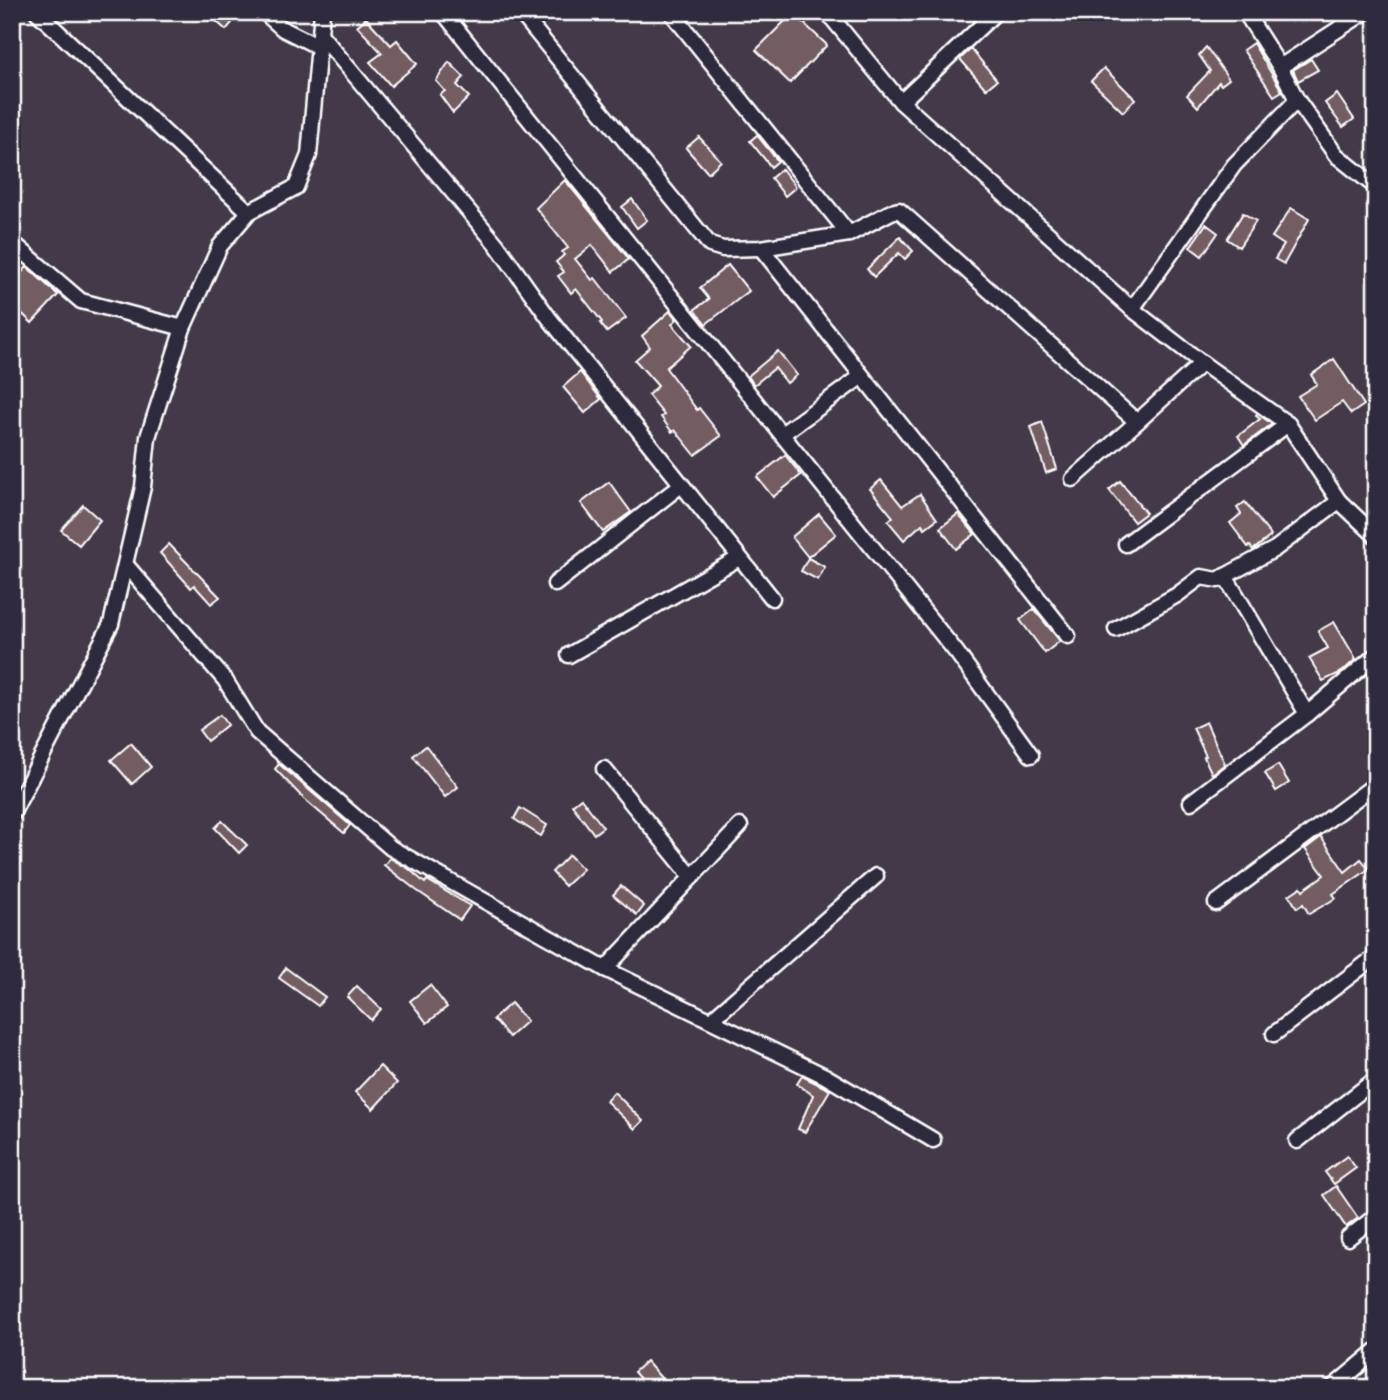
<svg xmlns="http://www.w3.org/2000/svg" width="1388" height="1400" font-family="Itim,sans-serif">
	<style>
		.building { fill: #735c62; stroke: #fff; stroke-width: 2 }
		.lines { fill: none; stroke-linecap: round; stroke-linejoin: round }
		.minor-casing { stroke: #fff; stroke-width: 19 }
		.minor { stroke: #2f2a3d; stroke-width: 14 }
	</style>
	<rect width="100%" height="100%" fill="#433948"/>
	<filter id="ink" filterUnits="userSpaceOnUse"><feTurbulence type="fractalNoise" baseFrequency=".0143" numOctaves="2"/><feDisplacementMap in="SourceGraphic" scale="14" xChannelSelector="R" yChannelSelector="G"/><feConvolveMatrix kernelMatrix="1 2 1 2 8 2 1 2 1" color-interpolation-filters="sRGB"/></filter>
	<g filter="url(#ink)">
		<g class="building">
			<polygon points="221,12 241,12 226,30 215,20"/>
			<polygon points="793,13 827,45 790,83 756,50"/>
			<polygon points="366,18 391,45 397,40 417,64 391,86 370,62 382,53 357,26"/>
			<polygon points="1253,43 1282,91 1274,96 1243,50"/>
			<polygon points="1206,47 1229,79 1221,85 1219,82 1198,107 1187,95 1210,71 1199,55"/>
			<polygon points="971,49 997,80 986,89 960,59"/>
			<polygon points="1311,59 1318,70 1298,81 1293,70"/>
			<polygon points="449,62 464,77 457,85 469,97 453,113 440,95 445,91 436,81"/>
			<polygon points="1104,68 1135,99 1123,112 1091,81"/>
			<polygon points="1337,94 1354,119 1343,127 1325,103"/>
			<polygon points="757,135 778,161 771,167 750,141"/>
			<polygon points="699,137 721,161 708,173 686,148"/>
			<polygon points="782,169 796,187 785,196 771,178"/>
			<polygon points="565,180 629,259 613,272 592,245 575,259 592,280 595,278 626,318 607,332 600,323 602,322 576,289 571,293 558,276 564,272 556,262 564,255 562,252 568,248 536,208"/>
			<polygon points="632,199 647,220 637,228 622,207"/>
			<polygon points="1291,208 1309,219 1284,264 1275,259 1284,245 1272,237"/>
			<polygon points="1243,213 1256,221 1239,247 1227,239"/>
			<polygon points="1206,224 1218,233 1202,256 1190,247"/>
			<polygon points="900,237 913,251 905,259 899,253 874,277 867,269"/>
			<polygon points="728,265 749,291 706,324 694,310 709,299 700,288"/>
			<polygon points="27,267 58,295 32,323 12,304 12,283"/>
			<polygon points="670,311 677,319 672,324 691,346 666,368 697,410 699,408 721,436 695,455 675,430 672,432 661,417 664,415 648,395 658,386 635,360 650,347 642,336"/>
			<polygon points="778,351 797,375 787,383 775,368 754,385 748,376"/>
			<polygon points="1334,359 1364,405 1351,414 1342,402 1315,420 1298,396 1317,384 1311,375"/>
			<polygon points="580,372 601,399 585,413 563,387"/>
			<polygon points="1258,414 1272,424 1244,445 1238,436 1260,419 1256,416"/>
			<polygon points="1042,422 1057,469 1046,473 1031,427"/>
			<polygon points="785,455 801,475 773,497 757,477"/>
			<polygon points="881,480 902,506 920,494 937,519 925,528 922,524 904,540 888,521 893,517 870,489"/>
			<polygon points="1120,481 1146,513 1134,522 1109,490"/>
			<polygon points="609,482 631,512 603,532 581,503"/>
			<polygon points="1245,502 1271,536 1253,550 1250,546 1248,547 1230,523 1241,514 1237,508"/>
			<polygon points="83,505 100,520 79,545 61,530"/>
			<polygon points="819,514 836,534 808,557 792,537"/>
			<polygon points="958,514 975,534 956,549 940,528"/>
			<polygon points="169,544 220,597 211,604 194,585 191,588 160,553"/>
			<polygon points="808,558 825,567 818,580 801,571"/>
			<polygon points="1034,609 1060,641 1045,653 1020,620"/>
			<polygon points="1334,622 1356,659 1342,672 1323,681 1309,658 1328,648 1318,631"/>
			<polygon points="220,715 227,725 207,741 199,730"/>
			<polygon points="1206,722 1225,764 1212,774 1204,757 1206,756 1193,728"/>
			<polygon points="131,743 151,767 132,784 111,760"/>
			<polygon points="426,746 458,787 445,797 413,756"/>
			<polygon points="279,764 350,825 344,833 304,799 275,769"/>
			<polygon points="1278,765 1289,783 1276,791 1265,773"/>
			<polygon points="581,798 603,827 594,834 572,805"/>
			<polygon points="520,808 547,825 541,836 514,819"/>
			<polygon points="222,821 247,845 239,853 215,828"/>
			<polygon points="1321,837 1345,872 1361,859 1369,869 1333,894 1336,898 1309,914 1303,904 1297,908 1289,895 1301,887 1303,890 1324,875 1305,849"/>
			<polygon points="569,855 583,869 565,886 552,872"/>
			<polygon points="390,858 409,869 425,883 427,880 470,906 460,920 416,890 384,865"/>
			<polygon points="621,886 644,906 637,915 613,895"/>
			<polygon points="286,968 325,997 318,1006 279,978"/>
			<polygon points="430,985 447,1007 427,1023 410,1001"/>
			<polygon points="357,986 381,1009 371,1020 347,997"/>
			<polygon points="511,1003 527,1021 509,1037 493,1019"/>
			<polygon points="380,1066 397,1083 373,1109 355,1092"/>
			<polygon points="802,1076 830,1090 805,1132 798,1129 813,1095 797,1084"/>
			<polygon points="614,1092 643,1121 635,1129 606,1101"/>
			<polygon points="1347,1156 1356,1168 1334,1184 1325,1172"/>
			<polygon points="1336,1186 1358,1218 1346,1227 1324,1195"/>
			<polygon points="646,1361 670,1388 648,1388 634,1372"/>
		</g>
		<g class="lines">
			<g class="minor-casing">
				<g id="minor">
					<polyline points="37,12 249,212"/>
					<polyline points="264,12 283,29 319,47"/>
					<polyline points="443,12 957,653 1031,755"/>
					<polyline points="520,12 710,245 723,249 761,248 849,234 891,212 899,210 1137,422 1202,363"/>
					<polyline points="671,12 849,234"/>
					<polyline points="827,12 901,102 1132,309 1202,363 1288,424 1339,501 1376,536"/>
					<polyline points="1245,12 1280,67 1297,100 1336,155 1376,187"/>
					<polyline points="320,34 497,245 549,318 772,598"/>
					<polyline points="1280,67 1365,12"/>
					<polyline points="901,102 996,12"/>
					<polyline points="12,242 81,301 183,328"/>
					<polyline points="761,248 1068,636"/>
					<polyline points="1132,309 1234,165 1297,100"/>
					<polyline points="782,434 862,376"/>
					<polyline points="1073,479 1137,422"/>
					<polyline points="1126,544 1288,424"/>
					<polyline points="126,565 225,680 257,732 391,848 605,969 825,1076 933,1140"/>
					<polyline points="1225,576 1307,714"/>
					<polyline points="555,584 681,485"/>
					<polyline points="1116,629 1177,595 1201,577 1218,580 1275,549 1339,501"/>
					<polyline points="569,655 739,558"/>
					<polyline points="604,769 692,877"/>
					<polyline points="1191,802 1307,714 1376,655"/>
					<polyline points="12,814 111,624 143,487 148,437 183,328 220,246 249,212 296,187 309,155 322,12"/>
					<polyline points="1216,903 1376,784"/>
					<polyline points="605,969 740,826"/>
					<polyline points="711,1020 876,876"/>
					<polyline points="1274,1034 1376,956"/>
					<polyline points="1297,1141 1376,1079"/>
					<polyline points="1348,1238 1376,1216"/>
					<polyline points="1332,1388 1376,1351"/>
				</g>
			</g>
			<use href="#minor" class="minor"/>
		</g>
	</g>
	<rect width="1388" height="1400" fill="none" stroke="#2f2a3d" stroke-width="42"/>
	<rect x="21" y="21" width="1346" height="1358" fill="none" stroke="#fff" stroke-width="2.5" filter="url(#ink)"/>
</svg>
